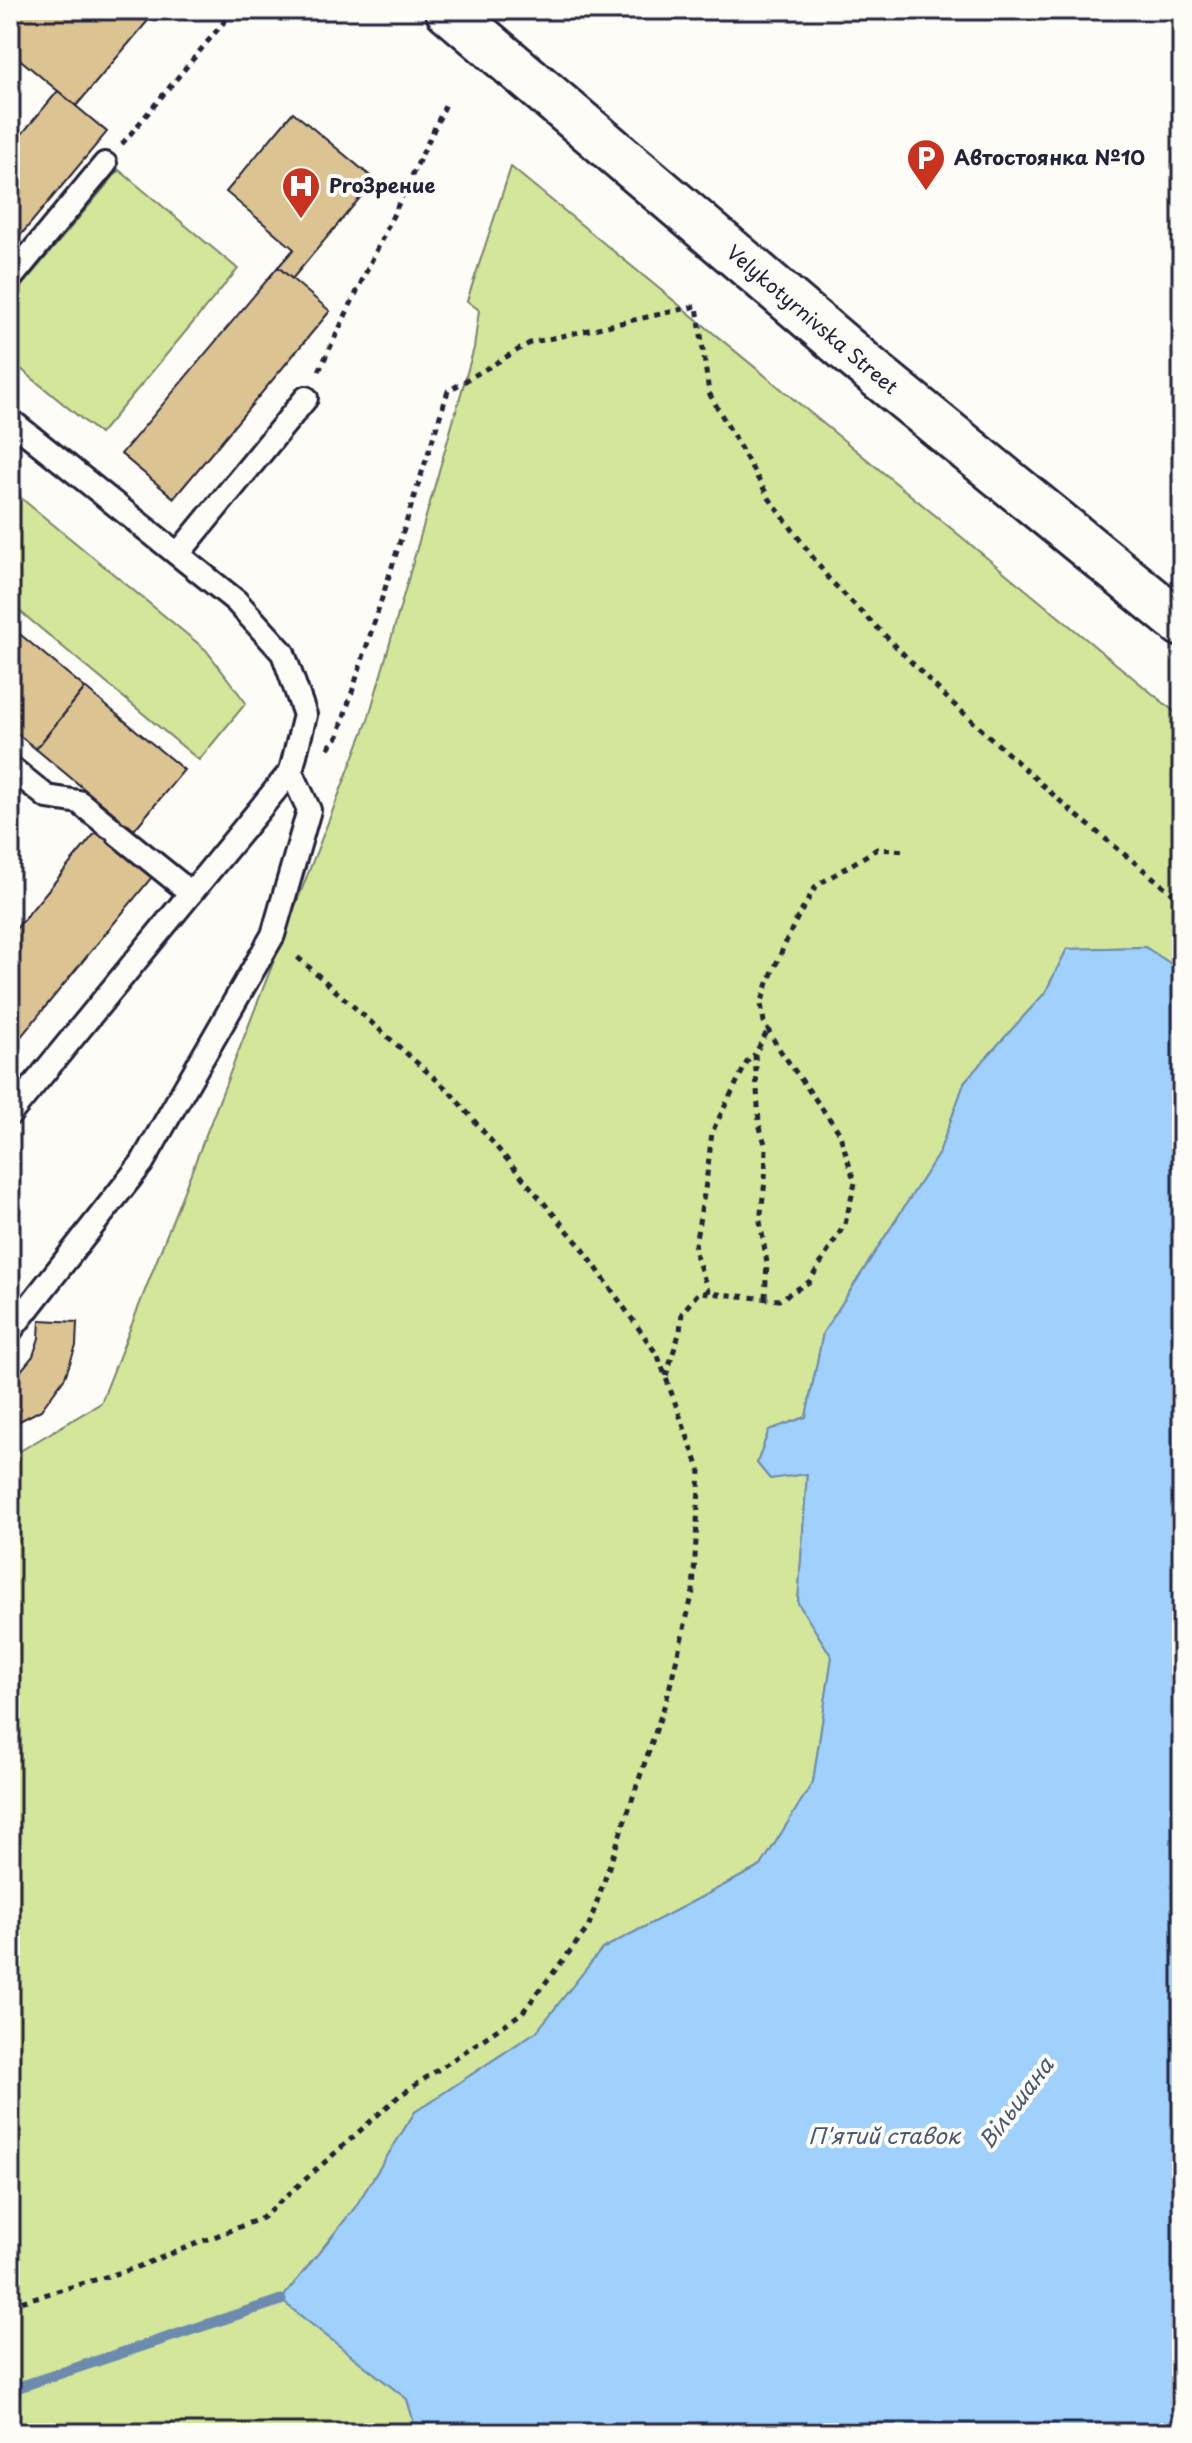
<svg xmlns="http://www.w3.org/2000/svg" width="1192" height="2443" font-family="'Playpen Sans',sans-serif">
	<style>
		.green { fill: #d3e69a; stroke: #7a846a; stroke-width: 2 }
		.water { fill: #9fd1fc; stroke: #6d8baf; stroke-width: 2 }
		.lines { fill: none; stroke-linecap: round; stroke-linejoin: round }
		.stream { stroke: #6d8baf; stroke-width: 11 }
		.building { fill: #dcc392; stroke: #22223b; stroke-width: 2 }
		.service-casing { stroke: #22223b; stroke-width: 28 }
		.primary-casing { stroke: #22223b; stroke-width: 50 }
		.path { stroke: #22223b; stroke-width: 5; stroke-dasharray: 6 6; stroke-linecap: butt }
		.service { stroke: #fdfcf7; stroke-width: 22 }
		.primary { stroke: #fdfcf7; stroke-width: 44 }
		.labels { text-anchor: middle; stroke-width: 8; stroke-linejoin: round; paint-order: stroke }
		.poi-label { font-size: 20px; font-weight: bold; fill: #22223b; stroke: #fdfcf7; text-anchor: start }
		.street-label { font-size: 20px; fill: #22223b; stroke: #fdfcf7 }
		.water-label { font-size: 22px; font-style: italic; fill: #485775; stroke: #fdfcf7 }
	</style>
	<rect width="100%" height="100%" fill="#fdfcf7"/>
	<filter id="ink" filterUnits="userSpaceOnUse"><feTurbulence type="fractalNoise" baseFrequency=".0125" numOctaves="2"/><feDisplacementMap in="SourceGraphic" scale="16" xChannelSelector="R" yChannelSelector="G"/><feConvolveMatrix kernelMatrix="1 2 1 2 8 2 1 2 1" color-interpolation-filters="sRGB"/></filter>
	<g filter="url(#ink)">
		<g class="green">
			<polygon points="511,167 1182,718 1182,971 1145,947 1067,949 1045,993 965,1081 939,1153 823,1333 806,1417 769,1430 757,1463 770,1479 807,1473 798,1603 832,1657 813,1782 761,1866 602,1949 537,2031 415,2112 354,2209 281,2300 407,2399 417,2433 10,2433 10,1457 101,1403 368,720 474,348 479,310 467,301"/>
			<polygon points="119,170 238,269 100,434 10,360 10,300"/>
			<polygon points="10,489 206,650 246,703 199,760 10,603"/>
		</g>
		<polygon class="water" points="1145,947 1182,971 1182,2433 417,2433 407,2399 281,2300 354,2209 415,2112 537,2031 602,1949 761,1866 813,1782 832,1657 798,1603 807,1474 770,1479 757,1463 769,1430 806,1417 823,1333 939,1153 965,1081 1045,993 1067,949"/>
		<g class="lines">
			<polyline class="stream" points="10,2390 281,2300"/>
		</g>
		<g class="building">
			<polygon points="17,10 157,10 76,106 10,51 10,19"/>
			<polygon points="58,91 107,132 10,248 10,148"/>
			<polygon points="293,112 375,180 292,279 278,267 294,249 226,192"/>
			<polygon points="278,267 330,311 174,498 121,454"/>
			<polygon points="10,626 85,688 36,749 10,728"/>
			<polygon points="85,688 184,770 134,830 126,823 110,843 152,877 10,1050 10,936 96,832 102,837 118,817 36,749"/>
			<polygon points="40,1320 77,1322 76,1346 65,1377 41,1410 10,1426 10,1384 33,1356 39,1338"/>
		</g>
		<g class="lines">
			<g class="service-casing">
				<g id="service">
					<polyline points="10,279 105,164"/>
					<polyline points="10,420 236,601 283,653 305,715 291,771 10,1114"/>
					<polyline points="178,554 306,398"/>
					<polyline points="10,767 47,797 79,802 110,827"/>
					<polyline points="118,834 191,893"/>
					<polyline points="10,1331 142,1163 273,935 309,810 291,771"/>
				</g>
			</g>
			<g class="primary-casing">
				<g id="primary">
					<path id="s1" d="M 448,10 L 872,371 L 1182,624"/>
				</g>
			</g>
			<g class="path">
				<polyline points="122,144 234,10"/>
				<polyline points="319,371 447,102"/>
				<polyline points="328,748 338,736 448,391 530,343 697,306 709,393 769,498 829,579 948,699 1070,810 1182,901"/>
				<polyline points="709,1293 694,1250 706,1183 712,1132 747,1062 755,1054"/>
				<polyline points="765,1298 767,1263 760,1221 765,1181 766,1147 759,1124 755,1054 768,1030"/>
				<polyline points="666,1376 680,1331 682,1313 699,1292 779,1300 809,1282 845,1224 855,1183 839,1132 777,1046 764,1022 761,1004 769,980 794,924 816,886 877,849 907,851"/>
				<polyline points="10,2305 132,2269 262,2218 399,2096 522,2013 588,1928 667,1698 693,1592 700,1471 658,1356 583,1249 449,1091 294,954"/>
			</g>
			<use href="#service" class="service"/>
			<use href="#primary" class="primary"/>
		</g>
	</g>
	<defs>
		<g id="parking-pin" transform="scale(2)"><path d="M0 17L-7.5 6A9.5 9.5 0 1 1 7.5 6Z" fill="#c8321e" stroke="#fdfcf7"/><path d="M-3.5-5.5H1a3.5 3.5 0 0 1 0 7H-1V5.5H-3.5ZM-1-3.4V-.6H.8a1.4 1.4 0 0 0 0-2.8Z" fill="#fff"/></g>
		<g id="hospital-pin" transform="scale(2)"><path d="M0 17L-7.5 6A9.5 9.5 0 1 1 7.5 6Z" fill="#c8321e" stroke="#fdfcf7"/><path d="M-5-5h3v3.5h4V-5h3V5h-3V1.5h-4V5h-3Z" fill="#fff"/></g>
	</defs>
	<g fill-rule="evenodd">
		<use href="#parking-pin" x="926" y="158"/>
		<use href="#hospital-pin" x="301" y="186"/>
	</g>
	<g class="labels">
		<g class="poi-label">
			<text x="954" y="165">Автостоянка №10</text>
			<text x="329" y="193">ProЗрение</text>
		</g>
		<g class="street-label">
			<text dy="7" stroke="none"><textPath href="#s1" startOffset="478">Velykotyrnivska Street</textPath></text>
		</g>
		<g class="water-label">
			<text transform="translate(1016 2103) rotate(-53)" y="8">Вільшана</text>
			<text x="884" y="2144">П'ятий ставок</text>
		</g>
	</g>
	<rect width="1192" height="2443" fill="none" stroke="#fdfcf7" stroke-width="40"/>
	<rect x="20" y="20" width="1152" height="2403" fill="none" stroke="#22223b" stroke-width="3" filter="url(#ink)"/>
</svg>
